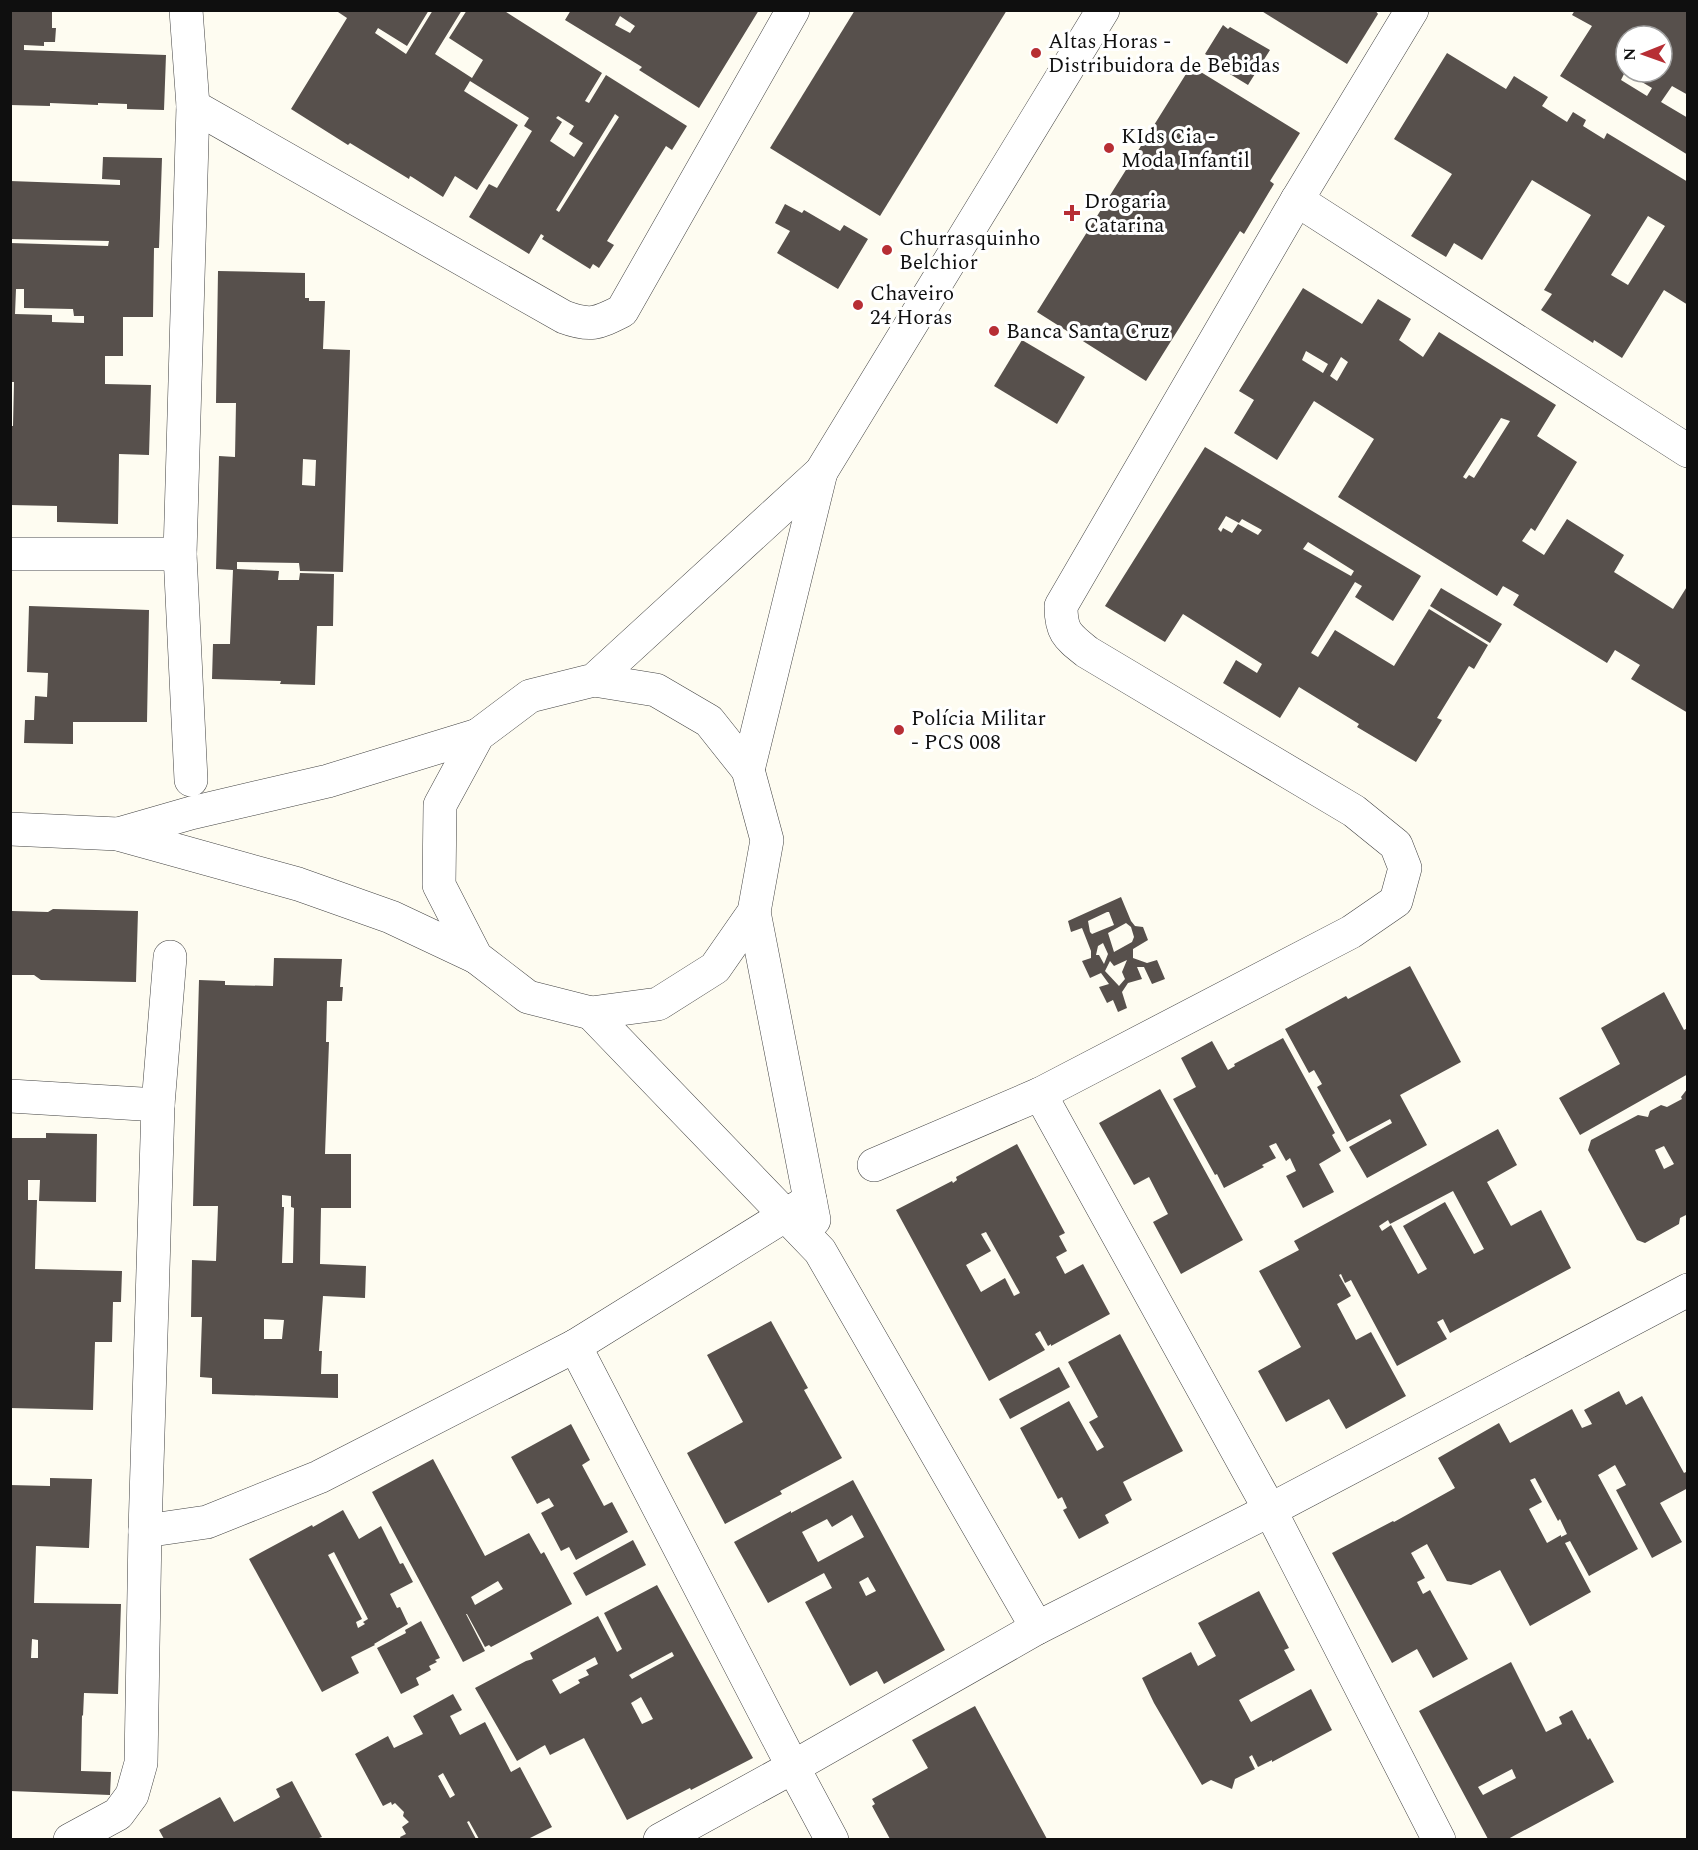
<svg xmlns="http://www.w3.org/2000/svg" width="1698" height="1850" font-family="Spectral,serif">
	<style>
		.building { fill: #57504c; fill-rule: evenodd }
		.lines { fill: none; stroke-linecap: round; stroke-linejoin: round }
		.minor-casing { stroke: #424242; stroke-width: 34 }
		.minor { stroke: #fff; stroke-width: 33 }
		.poi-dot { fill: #b72e34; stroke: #fff; stroke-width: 2 }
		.labels { text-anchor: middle; stroke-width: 6; stroke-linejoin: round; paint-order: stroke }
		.poi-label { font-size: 21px; fill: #0f0f0f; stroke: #fff; text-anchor: start }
	</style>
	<rect width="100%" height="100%" fill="#fefcf1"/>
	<g class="building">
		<polygon points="10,10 52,10 52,28 56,28 55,42 44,42 44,46 24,45 24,50 166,55 164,110 127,109 127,104 98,103 98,105 50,103 50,106 10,105"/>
		<path d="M 335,10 L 429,10 L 407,46 L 378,28 L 375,33 L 406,54 L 433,10 L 462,10 L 435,54 L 472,78 L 483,60 L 449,38 L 467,10 L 503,10 L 602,73 L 585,101 L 589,103 L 606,75 L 687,126 L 672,150 L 666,146 L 607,241 L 614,245 L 599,268 L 593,264 L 590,269 L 542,239 L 544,236 L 541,234 L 529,254 L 469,217 L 489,184 L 497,188 L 532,131 L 524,126 L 529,118 L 470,81 L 464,91 L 518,125 L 477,190 L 455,176 L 443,197 L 412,177 L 410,176 L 409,179 L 350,143 L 348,145 L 291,109 L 347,18 ZM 615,114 L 619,117 L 559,212 L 556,210 ZM 558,116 L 574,126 L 569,134 L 583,143 L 574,157 L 550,141 L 562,122 L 556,118 Z"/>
		<path d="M 571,10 L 759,10 L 699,108 L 639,70 L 642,67 L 565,20 ZM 620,16 L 635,26 L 630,33 L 615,25 Z"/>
		<polygon points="855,10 1007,10 880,216 770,148"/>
		<polygon points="1260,10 1375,10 1378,14 1347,64"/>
		<path d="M 1575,10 L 1688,10 L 1688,95 L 1672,86 L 1661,102 L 1688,118 L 1688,155 L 1560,76 L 1592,26 L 1572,15 ZM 1626,36 L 1662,36 L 1662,72 L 1626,72 ZM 1625,72 L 1652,88 L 1647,96 L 1621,80 Z"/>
		<polygon points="1223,25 1228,29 1230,27 1270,50 1248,85 1210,62 1212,58 1205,54"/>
		<path d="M 1447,53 L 1506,89 L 1514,76 L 1548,97 L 1542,106 L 1567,122 L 1573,112 L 1586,120 L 1583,126 L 1604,139 L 1607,133 L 1688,182 L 1688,305 L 1664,290 L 1622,358 L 1594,340 L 1593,343 L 1541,310 L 1552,294 L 1544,290 L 1591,215 L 1532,180 L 1482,260 L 1454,243 L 1446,257 L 1411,236 L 1452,174 L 1394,139 ZM 1648,216 L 1665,226 L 1628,285 L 1611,275 Z"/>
		<polygon points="1191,66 1300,133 1270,181 1274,184 1244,234 1240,231 1146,381 1037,312"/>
		<path d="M 103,157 L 162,158 L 159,248 L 154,248 L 153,317 L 123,317 L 123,356 L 105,356 L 105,384 L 151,385 L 149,455 L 119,454 L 118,524 L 57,522 L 57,506 L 10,505 L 10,426 L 13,426 L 14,382 L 10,382 L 10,243 L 108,246 L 109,241 L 10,239 L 10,181 L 120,185 L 120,180 L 102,179 ZM 16,289 L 24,289 L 24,308 L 73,309 L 74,316 L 84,316 L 84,323 L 52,322 L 52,315 L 15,314 Z"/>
		<polygon points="785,204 802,213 804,210 840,231 844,225 868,239 838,289 777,253 790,231 775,223"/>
		<path d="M 218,271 L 305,273 L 305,298 L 309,298 L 309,301 L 325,301 L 323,349 L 350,350 L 343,572 L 300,571 L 299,563 L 237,562 L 237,569 L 279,571 L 278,580 L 299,580 L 300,573 L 334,574 L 333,626 L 317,626 L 315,685 L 280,684 L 281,681 L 212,679 L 213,644 L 230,644 L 233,570 L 216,569 L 219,456 L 235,457 L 236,403 L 216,403 ZM 303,459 L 316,460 L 315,486 L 302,485 Z"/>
		<path d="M 1303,288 L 1362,324 L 1378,299 L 1411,319 L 1399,340 L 1423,357 L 1439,332 L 1556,405 L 1537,436 L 1577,462 L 1535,531 L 1531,528 L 1522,541 L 1544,555 L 1567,519 L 1624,555 L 1614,572 L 1673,609 L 1688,585 L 1688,713 L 1631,679 L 1640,665 L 1615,650 L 1607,663 L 1513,605 L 1519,595 L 1503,586 L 1497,596 L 1338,497 L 1374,439 L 1314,401 L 1277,460 L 1234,433 L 1254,400 L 1239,391 ZM 1306,351 L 1328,364 L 1323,373 L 1302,360 ZM 1341,357 L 1348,362 L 1337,381 L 1330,376 ZM 1501,418 L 1510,421 L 1474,478 L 1469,475 L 1466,479 L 1463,477 Z"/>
		<polygon points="1022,340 1085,377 1057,424 994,386"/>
		<path d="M 1205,447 L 1421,576 L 1393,621 L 1355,597 L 1362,586 L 1355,582 L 1311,653 L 1318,657 L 1335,630 L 1394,666 L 1429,609 L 1488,645 L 1474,669 L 1469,666 L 1437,718 L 1442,720 L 1416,762 L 1357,727 L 1359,724 L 1299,687 L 1280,718 L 1223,683 L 1236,660 L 1257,673 L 1262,664 L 1183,614 L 1165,642 L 1105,606 ZM 1226,516 L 1239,523 L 1242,519 L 1262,530 L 1258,535 L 1238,524 L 1232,533 L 1223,528 L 1221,532 L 1218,529 ZM 1308,542 L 1354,571 L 1351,576 L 1303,549 Z"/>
		<polygon points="1441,588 1502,624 1490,643 1430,606"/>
		<polygon points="29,606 149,610 147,722 73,722 73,744 24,743 25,720 34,720 35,696 47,697 48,673 27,672"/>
		<path d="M 1121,897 L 1131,921 L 1135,926 L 1143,927 L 1148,940 L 1133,949 L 1133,958 L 1147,963 L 1157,960 L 1165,979 L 1152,984 L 1144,967 L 1137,967 L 1142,979 L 1128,983 L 1122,992 L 1127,1008 L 1118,1012 L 1113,1000 L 1107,1003 L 1099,987 L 1109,984 L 1101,973 L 1090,978 L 1082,961 L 1091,958 L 1091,951 L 1082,928 L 1071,932 L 1068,921 ZM 1107,912 L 1109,912 L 1114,925 L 1092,934 L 1090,932 L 1088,921 ZM 1126,923 L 1131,927 L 1134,937 L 1132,942 L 1114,952 L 1108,933 ZM 1103,943 L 1108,954 L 1104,964 L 1099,955 L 1096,955 L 1098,946 ZM 1127,960 L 1122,972 L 1125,979 L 1119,986 L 1105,971 L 1110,961 L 1114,966 Z"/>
		<polygon points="53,909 138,911 136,982 41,980 34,975 11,975 12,911 48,912"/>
		<path d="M 274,958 L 342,959 L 340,987 L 343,987 L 342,1001 L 327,1001 L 326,1042 L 329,1042 L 325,1154 L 351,1154 L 351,1208 L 321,1208 L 320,1264 L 366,1266 L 365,1298 L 323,1296 L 319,1351 L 322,1351 L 321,1374 L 338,1374 L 338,1398 L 212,1394 L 212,1378 L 200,1377 L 202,1317 L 191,1317 L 192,1260 L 216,1261 L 218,1206 L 193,1206 L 199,980 L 225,981 L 225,985 L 273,986 ZM 282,1195 L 291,1196 L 291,1207 L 294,1208 L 293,1263 L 282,1263 L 284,1207 L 282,1207 ZM 264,1319 L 284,1320 L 282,1339 L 264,1339 Z"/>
		<polygon points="1410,966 1461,1062 1400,1095 1427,1145 1367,1178 1349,1147 1392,1123 1390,1119 1347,1142 1317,1087 1322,1084 1314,1070 1309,1073 1285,1029 1346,996 1348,999"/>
		<polygon points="1664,992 1684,1030 1688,1028 1688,1074 1580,1135 1559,1098 1620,1064 1601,1028"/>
		<polygon points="1283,1038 1335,1133 1332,1135 1341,1151 1319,1164 1334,1192 1303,1208 1286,1176 1296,1171 1290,1158 1286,1161 1276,1143 1269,1146 1276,1158 1262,1165 1264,1167 1224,1188 1217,1174 1215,1175 1173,1099 1196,1087 1181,1058 1212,1041 1228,1070 1235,1066 1234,1064"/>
		<path d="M 1688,1088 L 1688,1214 L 1680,1218 L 1679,1224 L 1645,1243 L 1637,1240 L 1588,1150 L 1591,1140 L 1638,1115 L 1648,1117 L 1650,1111 L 1661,1105 L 1667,1107 L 1682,1099 L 1681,1097 ZM 1664,1146 L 1674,1164 L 1664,1169 L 1655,1150 Z"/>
		<polygon points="1160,1089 1243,1240 1181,1274 1153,1222 1168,1214 1149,1177 1134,1185 1099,1123"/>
		<path d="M 1498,1129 L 1517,1165 L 1487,1182 L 1511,1226 L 1541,1210 L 1571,1268 L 1450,1333 L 1443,1319 L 1437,1322 L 1447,1339 L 1397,1366 L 1351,1280 L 1345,1283 L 1341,1274 L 1339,1275 L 1351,1296 L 1337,1304 L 1356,1340 L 1371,1332 L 1406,1396 L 1346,1429 L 1329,1399 L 1286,1422 L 1258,1371 L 1301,1347 L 1259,1271 L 1299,1250 L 1294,1241 ZM 1453,1191 L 1484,1249 L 1474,1254 L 1445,1202 L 1403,1226 L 1427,1269 L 1418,1274 L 1391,1225 L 1382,1231 L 1379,1226 L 1388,1220 L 1390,1224 Z"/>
		<polygon points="46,1133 97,1134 96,1202 39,1201 40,1180 28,1180 28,1200 37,1200 35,1269 122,1271 121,1302 113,1302 112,1342 95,1342 93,1410 10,1408 10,1138 46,1138"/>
		<path d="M 1017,1144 L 1065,1233 L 1059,1236 L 1067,1251 L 1056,1257 L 1065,1274 L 1083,1264 L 1110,1314 L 1051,1346 L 1051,1344 L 1048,1346 L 1040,1331 L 1035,1334 L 1045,1350 L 989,1381 L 896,1210 L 952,1181 L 953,1183 L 957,1180 L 956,1177 ZM 986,1232 L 1020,1293 L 1014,1296 L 1005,1278 L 981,1292 L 966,1265 L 991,1251 L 981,1234 Z"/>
		<polygon points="771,1321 808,1388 804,1390 842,1458 780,1491 782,1494 725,1524 687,1453 743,1422 707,1355"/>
		<polygon points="1120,1334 1183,1451 1123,1482 1132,1500 1105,1515 1109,1523 1079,1539 1063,1510 1067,1508 1062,1497 1058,1499 1020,1428 1069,1401 1097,1451 1104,1447 1089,1422 1098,1417 1068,1362"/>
		<polygon points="1059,1367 1070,1387 1010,1419 999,1399"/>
		<path d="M 1619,1391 L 1626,1405 L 1642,1396 L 1684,1473 L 1688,1471 L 1688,1488 L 1660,1503 L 1682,1542 L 1652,1558 L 1616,1490 L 1626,1485 L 1615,1465 L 1605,1471 L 1598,1475 L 1638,1549 L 1589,1576 L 1570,1541 L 1565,1543 L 1591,1592 L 1530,1626 L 1500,1570 L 1471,1585 L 1447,1581 L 1427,1544 L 1411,1553 L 1425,1578 L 1417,1582 L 1423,1594 L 1430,1590 L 1468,1659 L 1433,1678 L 1417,1649 L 1392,1663 L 1332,1553 L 1393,1521 L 1394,1522 L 1455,1488 L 1438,1458 L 1499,1423 L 1510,1443 L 1572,1409 L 1582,1428 L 1592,1424 L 1584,1410 ZM 1535,1478 L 1558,1521 L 1560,1519 L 1567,1534 L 1561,1537 L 1561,1535 L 1547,1543 L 1529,1509 L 1542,1502 L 1530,1480 Z"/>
		<polygon points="571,1424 590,1460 582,1465 604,1506 612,1502 628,1532 576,1560 569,1547 561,1551 541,1513 554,1506 549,1498 537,1504 511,1457"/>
		<path d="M 433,1459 L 485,1556 L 529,1533 L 541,1554 L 544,1552 L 572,1604 L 491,1647 L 489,1645 L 485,1647 L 467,1614 L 466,1614 L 485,1651 L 463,1662 L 372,1492 ZM 498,1581 L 503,1589 L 475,1605 L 471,1597 Z"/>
		<path d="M 50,1478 L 92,1479 L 89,1548 L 36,1546 L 34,1603 L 121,1604 L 118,1694 L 84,1693 L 83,1716 L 82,1715 L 81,1771 L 111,1772 L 110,1795 L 10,1791 L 10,1485 L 50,1486 ZM 32,1639 L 38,1640 L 38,1658 L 31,1658 Z"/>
		<path d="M 853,1480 L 945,1650 L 884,1684 L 877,1671 L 850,1686 L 805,1602 L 832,1588 L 824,1573 L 768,1603 L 734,1542 L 791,1511 L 791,1513 ZM 852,1515 L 864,1537 L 818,1562 L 802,1532 L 827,1519 L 832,1527 ZM 868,1577 L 876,1591 L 866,1596 L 859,1582 Z"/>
		<path d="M 343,1510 L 359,1539 L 381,1526 L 400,1564 L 403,1563 L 413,1582 L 390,1594 L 397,1608 L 400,1607 L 408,1624 L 374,1644 L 375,1645 L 351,1657 L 359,1673 L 322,1692 L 249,1559 L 312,1525 L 313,1527 ZM 334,1552 L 368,1619 L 363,1622 L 365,1624 L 358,1628 L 356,1622 L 362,1619 L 328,1555 Z"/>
		<polygon points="633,1540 646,1565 586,1596 573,1573"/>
		<path d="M 657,1585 L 753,1758 L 691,1790 L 690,1788 L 627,1820 L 584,1738 L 550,1755 L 545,1745 L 517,1761 L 475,1688 L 526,1661 L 533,1659 L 530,1653 L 598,1616 L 617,1652 L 622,1649 L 604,1613 ZM 672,1652 L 674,1656 L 632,1679 L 629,1675 ZM 595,1657 L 598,1664 L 586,1670 L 589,1675 L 578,1680 L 580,1683 L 560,1694 L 552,1680 ZM 641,1697 L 653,1719 L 642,1724 L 631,1703 Z"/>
		<polygon points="1259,1591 1289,1648 1284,1650 1295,1670 1239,1700 1251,1722 1311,1689 1332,1730 1272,1762 1272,1760 1258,1767 1252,1755 1249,1757 1255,1769 1235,1779 1232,1789 1211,1780 1202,1785 1154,1703 1142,1678 1191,1652 1198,1666 1216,1656 1198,1623"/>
		<polygon points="421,1621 440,1658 435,1660 437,1662 429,1666 431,1670 416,1678 419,1685 401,1694 377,1648 406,1633 405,1630"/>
		<path d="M 1511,1662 L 1546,1732 L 1562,1724 L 1559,1717 L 1572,1710 L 1588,1740 L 1590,1738 L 1614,1782 L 1508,1839 L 1488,1839 L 1419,1711 ZM 1512,1769 L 1516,1778 L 1483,1795 L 1478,1787 Z"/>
		<path d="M 453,1694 L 462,1710 L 450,1716 L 460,1735 L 485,1722 L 511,1772 L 520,1767 L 552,1827 L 528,1839 L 479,1839 L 469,1821 L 467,1822 L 476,1839 L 401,1839 L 400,1837 L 406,1834 L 402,1827 L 409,1822 L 403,1816 L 404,1812 L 395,1803 L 392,1805 L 391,1802 L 383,1806 L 355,1754 L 388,1736 L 394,1748 L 423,1734 L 413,1716 ZM 443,1773 L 455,1795 L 450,1798 L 438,1776 Z"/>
		<polygon points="975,1706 1047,1839 890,1839 872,1806 875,1804 872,1799 928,1768 912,1740"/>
		<polygon points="292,1781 322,1837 316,1839 164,1839 159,1830 220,1797 234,1822 280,1797 276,1789"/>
	</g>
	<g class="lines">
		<g class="minor-casing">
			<g id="minor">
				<polyline points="186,10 193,106 180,554 191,780"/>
				<path d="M 193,106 L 564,317 C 591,327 598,323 622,311 L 793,10"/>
				<polyline points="1297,200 1688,451"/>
				<polyline points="10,554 180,554"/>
				<polyline points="594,680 656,690 709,721 748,770 767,840 754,912 715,968 658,1004 591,1013 528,997 476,957 439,885 440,805 478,735 530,696 594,680 821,472 1103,10"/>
				<polyline points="748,770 821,472"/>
				<polyline points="10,829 118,834 298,884 391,917 476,957"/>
				<polyline points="118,834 191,813 328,781 478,735"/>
				<polyline points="754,912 814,1220"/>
				<polyline points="591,1013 820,1251 1037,1628"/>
				<path d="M 1040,1094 L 1351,932 L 1396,901 L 1405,868 L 1396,845 L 1354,811 L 1087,652 C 1067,636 1061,632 1061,606 L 1297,200 L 1412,10"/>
				<polyline points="10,1096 158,1105"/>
				<polyline points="874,1165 1040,1094 1270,1510 1439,1840"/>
				<polyline points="810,1200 575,1346 793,1767 832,1840"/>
				<polyline points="145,1531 207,1522 319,1477 575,1346"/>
				<polyline points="70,1840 118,1814 132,1795 141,1763 145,1531 158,1105 170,957"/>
				<polyline points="660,1840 793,1767 1037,1628 1270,1510 1688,1290"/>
			</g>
		</g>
		<use href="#minor" class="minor"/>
	</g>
	<g class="poi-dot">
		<circle cx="1036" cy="53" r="6"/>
		<circle cx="1109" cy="148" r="6"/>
		<path d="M1069 204h6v6h6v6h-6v6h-6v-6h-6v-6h6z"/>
		<circle cx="887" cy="250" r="6"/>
		<circle cx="858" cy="305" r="6"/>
		<circle cx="994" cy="331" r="6"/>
		<circle cx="899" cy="730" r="6"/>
	</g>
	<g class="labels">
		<g class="poi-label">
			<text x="1048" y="48">Altas Horas -<tspan x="1048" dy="24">Distribuidora de Bebidas</tspan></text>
			<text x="1121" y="143">KIds Cia -<tspan x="1121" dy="24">Moda Infantil</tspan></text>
			<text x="1084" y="208">Drogaria<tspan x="1084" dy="24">Catarina</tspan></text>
			<text x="899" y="245">Churrasquinho<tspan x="899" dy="24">Belchior</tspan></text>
			<text x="870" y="300">Chaveiro<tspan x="870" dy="24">24 Horas</tspan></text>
			<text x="1006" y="338">Banca Santa Cruz</text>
			<text x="911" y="725">Polícia Militar<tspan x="911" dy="24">- PCS 008</tspan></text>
		</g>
	</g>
	<rect width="1698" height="1850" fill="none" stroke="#0f0f0f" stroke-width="24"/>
	<g transform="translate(1644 54) rotate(269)"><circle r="28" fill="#ffffff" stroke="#9f9f9f" stroke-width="1.5"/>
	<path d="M0-4.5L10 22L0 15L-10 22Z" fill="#b72e34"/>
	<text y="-9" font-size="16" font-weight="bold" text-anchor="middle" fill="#0f0f0f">N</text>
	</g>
</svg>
